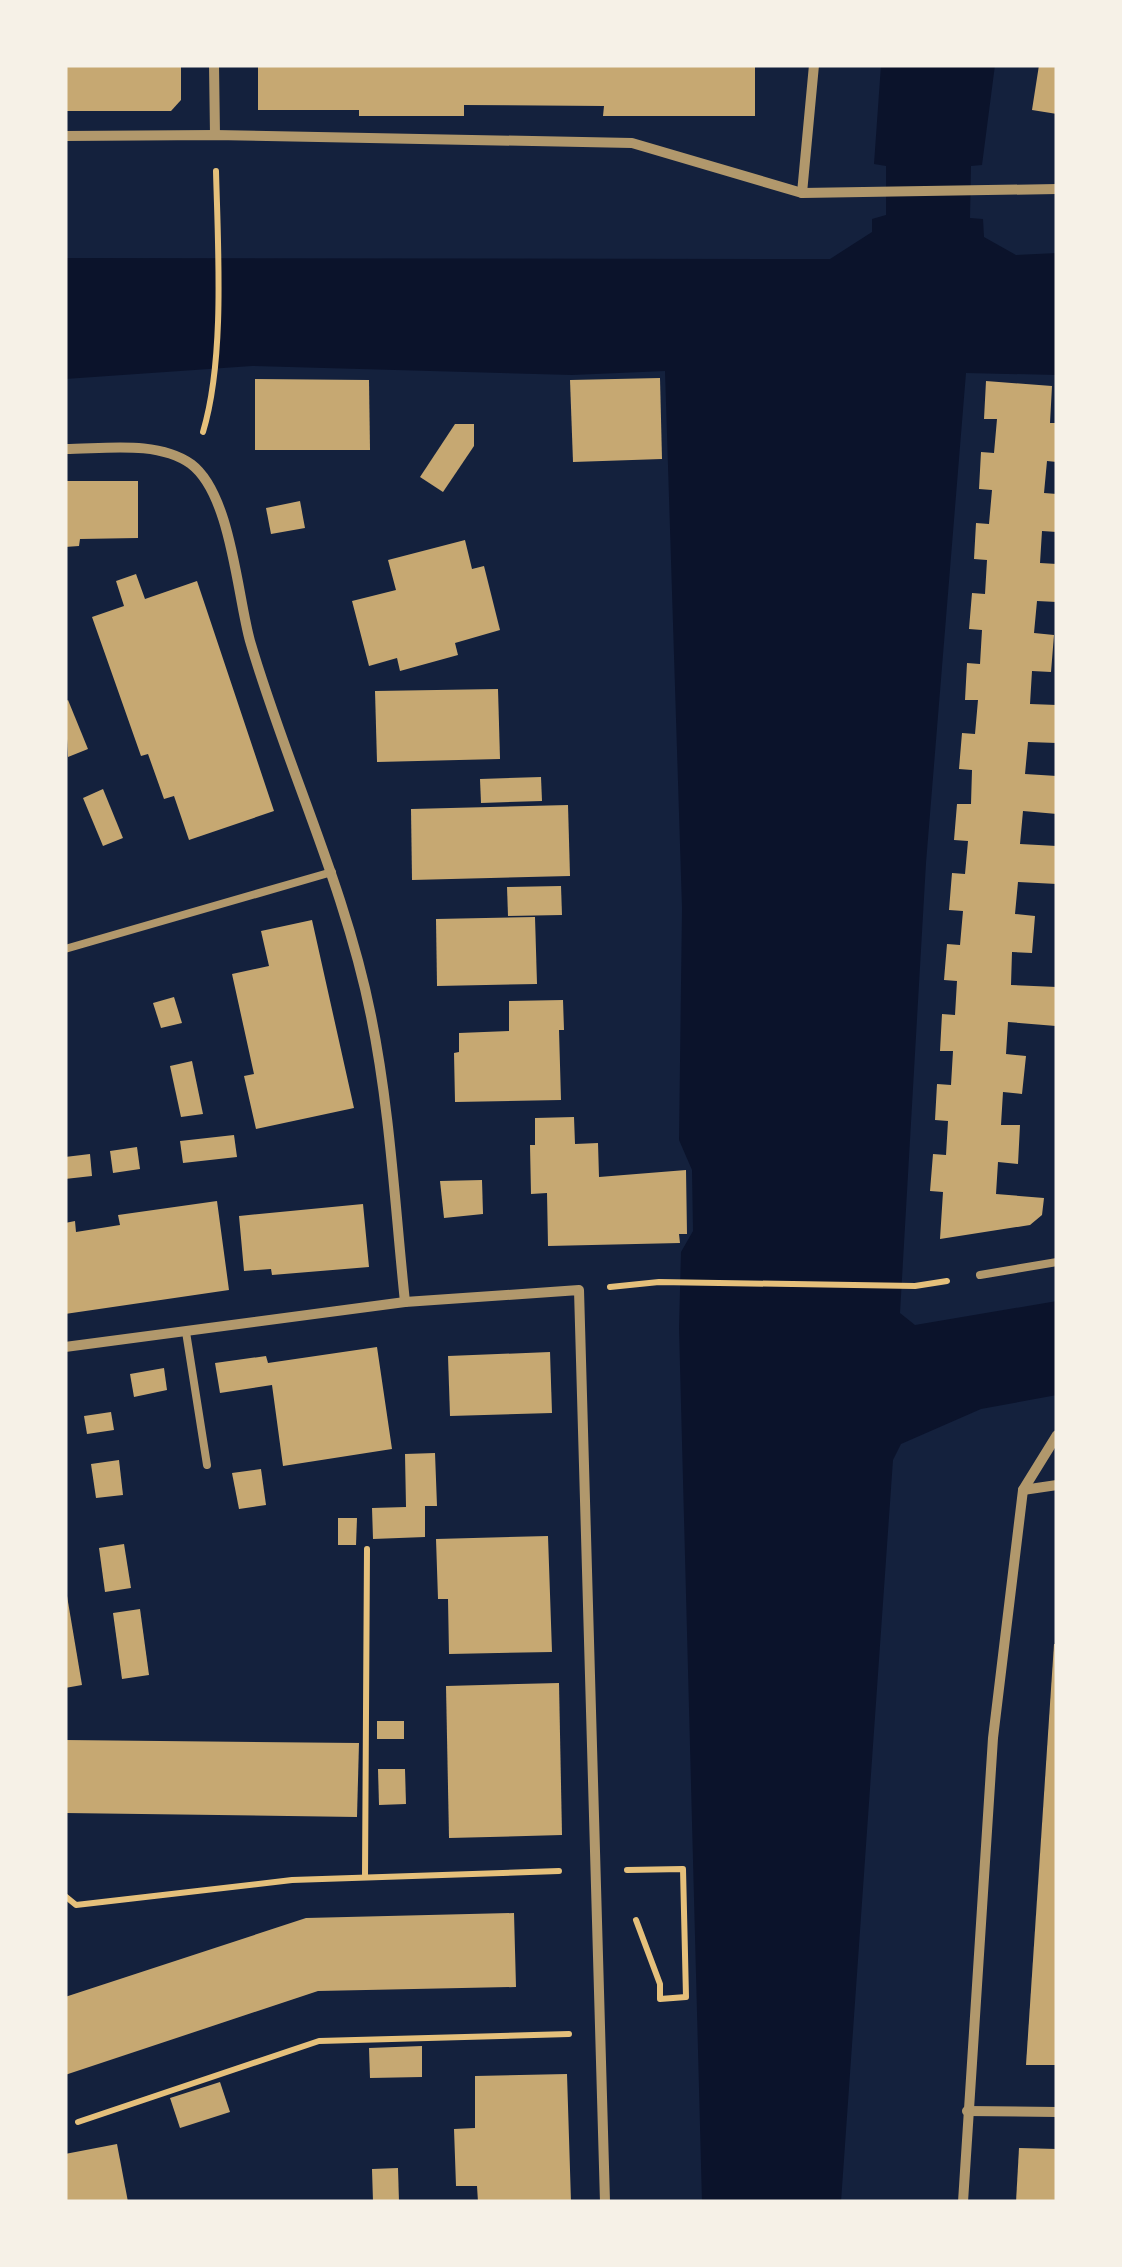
<svg xmlns="http://www.w3.org/2000/svg" width="1122" height="2267" font-family="'Sofia Sans Condensed',sans-serif">
	<style>
		.water { fill: #0b132b }
		.building { fill: #c6a872 }
		.lines { fill: none; stroke-linecap: round; stroke-linejoin: round }
		.path { stroke: #e5c07b; stroke-width: 6 }
		.service { stroke: #b1986c; stroke-width: 8 }
		.minor { stroke: #b1986c; stroke-width: 10 }
	</style>
	<rect width="100%" height="100%" fill="#14213d"/>
	<polygon class="water" points="881,65 995,65 982,165 971,166 970,218 983,219 984,237 1016,255 1057,253 1057,375 966,373 926,863 900,1313 915,1325 1057,1301 1057,1395 981,1409 901,1444 893,1460 841,2202 702,2202 679,1328 681,1252 693,1231 692,1170 679,1140 682,908 665,371 572,375 252,366 65,379 65,258 830,259 872,232 872,219 886,215 886,166 874,164"/>
	<g class="building">
		<polygon points="66,65 181,65 181,100 171,111 66,111"/>
		<polygon points="258,65 755,65 755,116 603,116 604,106 464,105 464,116 359,116 359,110 258,110"/>
		<polygon points="1039,65 1057,65 1057,114 1032,110"/>
		<polygon points="660,378 662,459 573,462 570,380"/>
		<polygon points="255,379 369,380 370,450 255,450"/>
		<polygon points="986,381 1052,386 1050,423 1057,423 1057,462 1047,461 1044,493 1057,494 1057,532 1042,531 1040,563 1057,564 1057,602 1037,601 1034,633 1054,635 1051,672 1032,671 1030,704 1057,705 1057,743 1028,742 1025,774 1057,776 1057,814 1023,811 1020,844 1057,846 1057,884 1018,882 1015,914 1035,916 1032,953 1012,952 1011,985 1057,987 1057,1012 1056,1026 1008,1022 1006,1054 1026,1056 1022,1094 1003,1092 1001,1125 1020,1125 1018,1164 998,1162 996,1194 1044,1198 1042,1215 1030,1225 940,1239 943,1192 930,1191 933,1154 946,1155 948,1121 935,1120 937,1084 951,1085 953,1051 940,1051 942,1014 955,1015 957,981 944,980 947,944 960,945 963,911 949,910 952,873 965,874 968,841 954,840 957,804 971,804 972,770 959,769 962,733 975,734 978,700 965,700 967,663 980,664 982,630 969,629 972,593 985,594 987,560 974,559 976,523 989,524 992,490 979,489 981,452 994,453 997,419 984,419"/>
		<polygon points="455,424 474,424 474,446 443,492 420,477"/>
		<polygon points="65,481 138,481 138,538 80,539 79,546 65,547"/>
		<polygon points="300,501 305,528 271,534 266,508"/>
		<polygon points="465,540 472,569 484,566 500,630 455,643 458,655 400,671 397,658 369,666 352,601 396,590 388,560"/>
		<polygon points="136,574 145,599 197,581 274,811 189,840 174,796 164,799 148,754 141,756 92,617 124,606 116,581"/>
		<polygon points="498,689 500,759 377,762 375,691"/>
		<polygon points="68,700 88,749 68,757 65,702"/>
		<polygon points="541,777 542,801 481,803 480,779"/>
		<polygon points="103,789 123,838 103,846 83,798"/>
		<polygon points="568,805 570,876 412,880 411,809"/>
		<polygon points="561,886 562,915 508,916 507,887"/>
		<polygon points="535,917 537,984 437,986 436,919"/>
		<polygon points="312,920 354,1108 256,1129 244,1076 254,1074 232,974 269,966 261,931"/>
		<polygon points="174,997 182,1023 161,1028 153,1003"/>
		<polygon points="563,1000 564,1030 559,1030 561,1100 455,1102 454,1053 459,1052 459,1033 509,1031 509,1001"/>
		<polygon points="192,1061 203,1114 181,1117 170,1066"/>
		<polygon points="574,1117 575,1144 598,1143 599,1177 686,1170 687,1234 679,1234 680,1243 548,1246 547,1193 531,1194 530,1145 535,1145 535,1118"/>
		<polygon points="234,1135 237,1157 183,1163 180,1141"/>
		<polygon points="137,1147 140,1169 113,1173 110,1151"/>
		<polygon points="90,1154 92,1176 65,1179 65,1157"/>
		<polygon points="482,1180 483,1214 444,1218 440,1181"/>
		<polygon points="217,1201 229,1290 65,1314 65,1223 75,1221 76,1232 120,1225 118,1215"/>
		<polygon points="363,1204 369,1267 272,1275 271,1269 244,1271 239,1216"/>
		<polygon points="377,1347 392,1449 283,1466 272,1385 220,1393 215,1363 266,1356 268,1363"/>
		<polygon points="550,1352 552,1413 450,1416 448,1356"/>
		<polygon points="164,1368 167,1390 134,1397 130,1374"/>
		<polygon points="111,1412 114,1430 87,1434 84,1416"/>
		<polygon points="435,1453 437,1506 425,1506 425,1537 373,1539 372,1508 406,1507 405,1454"/>
		<polygon points="119,1460 123,1495 96,1498 91,1464"/>
		<polygon points="261,1469 266,1505 239,1509 232,1473"/>
		<polygon points="338,1518 357,1518 356,1545 338,1545"/>
		<polygon points="548,1536 552,1652 449,1654 448,1599 438,1599 436,1539"/>
		<polygon points="124,1544 131,1588 105,1592 99,1548"/>
		<polygon points="65,1584 82,1685 65,1688"/>
		<polygon points="140,1609 149,1675 122,1679 113,1613"/>
		<polygon points="1054,1644 1057,1644 1057,2065 1026,2065"/>
		<polygon points="559,1683 562,1835 449,1838 446,1686"/>
		<rect x="377" y="1721" width="27" height="18"/>
		<polygon points="65,1740 359,1743 357,1817 65,1813"/>
		<polygon points="378,1769 405,1769 406,1804 379,1805"/>
		<polygon points="514,1913 516,1987 318,1991 65,2075 65,1997 306,1918"/>
		<polygon points="422,2046 422,2077 370,2078 369,2048"/>
		<polygon points="567,2074 571,2202 478,2202 477,2186 456,2186 454,2129 475,2128 475,2076"/>
		<polygon points="220,2082 230,2112 180,2128 170,2098"/>
		<polygon points="117,2144 128,2202 65,2202 65,2154"/>
		<polygon points="1019,2148 1057,2149 1057,2202 1016,2202"/>
		<polygon points="398,2168 399,2202 373,2202 372,2169"/>
	</g>
	<g class="lines">
		<g class="path">
			<path d="M 203,432 C 225,359 218,249 216,171"/>
			<polyline points="610,1287 659,1282 915,1286 947,1281"/>
			<polyline points="627,1870 683,1869 686,1997 660,1999 660,1984 636,1920"/>
			<polyline points="365,1877 367,1549"/>
			<polyline points="65,1896 76,1905 292,1880 559,1871"/>
			<polyline points="78,2122 319,2041 569,2034"/>
		</g>
		<g class="service">
			<polyline points="65,949 332,872"/>
			<polyline points="980,1275 1057,1262"/>
			<polyline points="186,1332 207,1465"/>
		</g>
		<g class="minor">
			<polyline points="214,65 215,135"/>
			<polyline points="65,136 215,135 632,143 802,193 1057,189"/>
			<polyline points="802,193 814,65"/>
			<path d="M 65,449 C 104,449 157,440 191,464 C 231,494 237,594 250,641 C 287,767 345,886 371,1016 C 390,1109 395,1207 405,1302"/>
			<polyline points="65,1347 405,1302 579,1290 605,2202"/>
			<polyline points="1023,1490 1057,1485"/>
			<polyline points="967,2111 1057,2112"/>
			<polyline points="963,2202 993,1738 1023,1490 1057,1435"/>
		</g>
	</g>
	<rect width="1122" height="2267" fill="none" stroke="#f6f1e7" stroke-width="135"/>
</svg>
